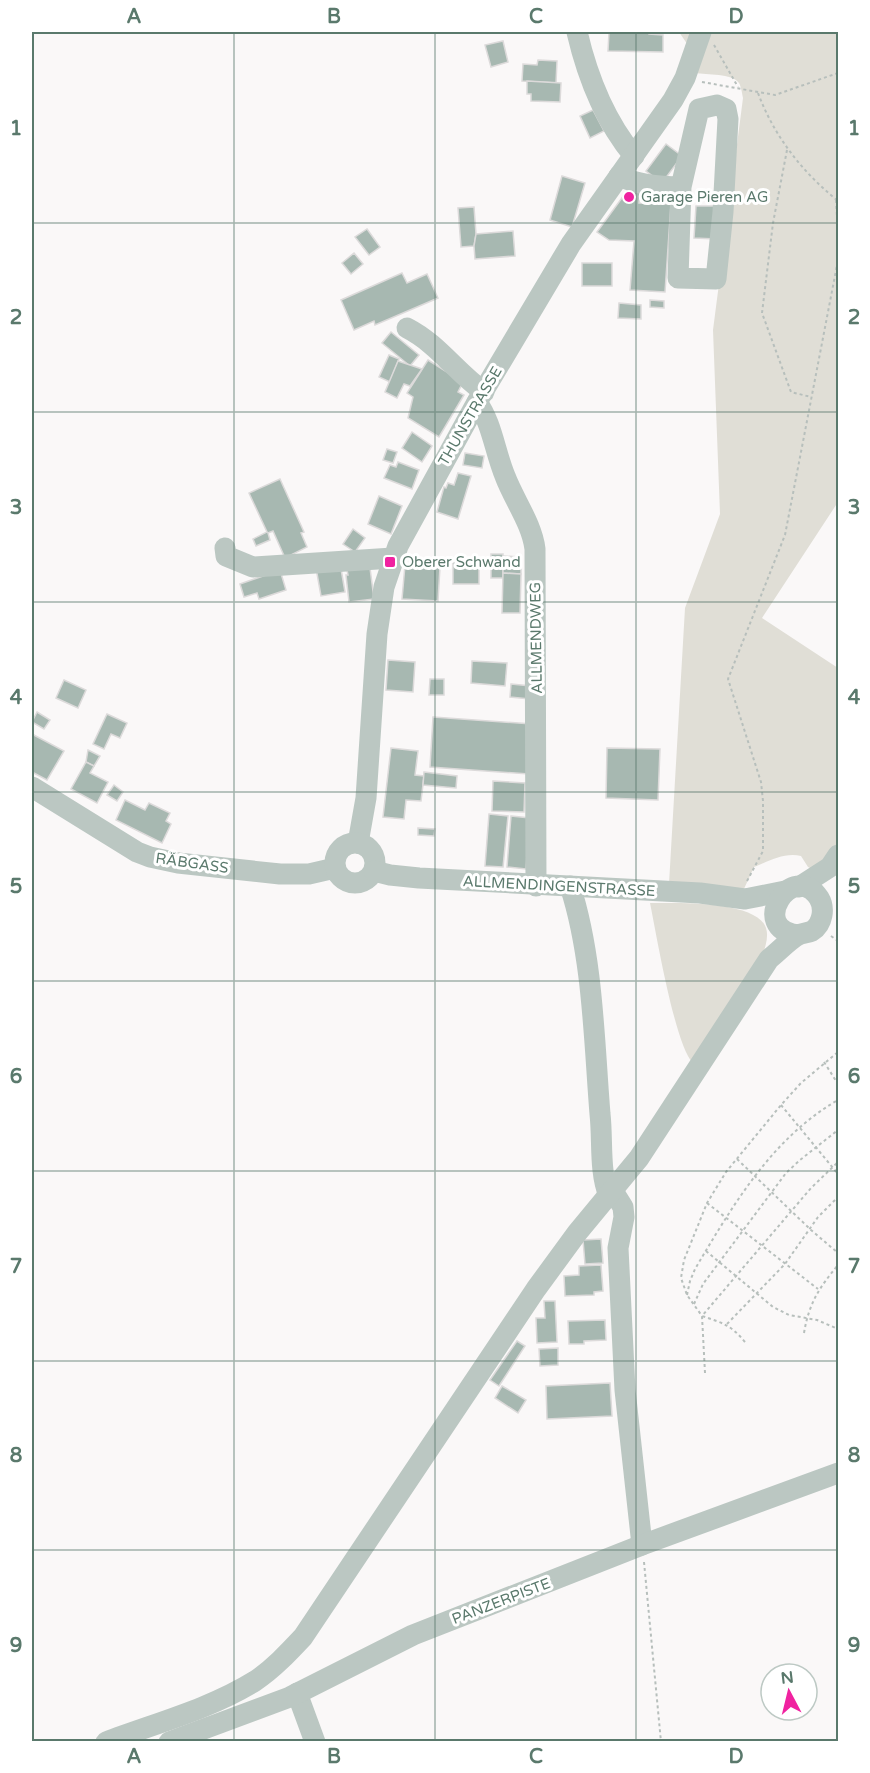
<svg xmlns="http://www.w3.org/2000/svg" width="870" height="1773" font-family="'Varela Round',sans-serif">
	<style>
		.green { fill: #e0ded6 }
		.building { fill: #a7b8b1; stroke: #dcdada; stroke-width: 1.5 }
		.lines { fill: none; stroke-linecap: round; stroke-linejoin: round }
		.path { stroke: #b7bfbc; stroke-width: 2; stroke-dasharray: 3 3; stroke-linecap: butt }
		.minor { stroke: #bbc7c2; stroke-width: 21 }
		.grid { fill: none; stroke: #5a796c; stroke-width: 1.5; stroke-opacity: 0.55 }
		.poi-dot { fill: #f022a0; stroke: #fff; stroke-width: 2 }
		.labels { text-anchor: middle; stroke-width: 6; stroke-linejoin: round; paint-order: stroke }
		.poi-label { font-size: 15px; fill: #5a796c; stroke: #fff; text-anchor: start }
		.street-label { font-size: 15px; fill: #5a796c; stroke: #fff }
		.neatline { fill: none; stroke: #5a796c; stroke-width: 2 }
		.grid-label { font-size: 20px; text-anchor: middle; font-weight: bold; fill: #5a796c }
	</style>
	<rect width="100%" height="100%" fill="#faf8f8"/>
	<g class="green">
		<path d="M 679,32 L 838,32 L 838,502 L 762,618 L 838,668 L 838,842 L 822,866 L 812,869 L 808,867 L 801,856 C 785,852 769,861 754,867 L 743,891 L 669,884 L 685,608 L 720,514 L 713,330 L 743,98 C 742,93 741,86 739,83 C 732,73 707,75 695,73 L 696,57 Z"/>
		<path d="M 650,903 C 675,903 757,900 766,928 C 769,937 765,947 763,955 L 693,1063 C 675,1046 656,932 650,903 Z"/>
	</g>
	<g class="building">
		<polygon points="609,32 649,32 649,34 663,35 663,52 608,51"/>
		<polygon points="503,41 508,62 491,67 485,45"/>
		<polygon points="538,60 557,61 556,83 522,81 523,64 537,65"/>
		<polygon points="527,81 561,83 560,102 531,101 531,94 527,94"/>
		<polygon points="593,110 604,131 590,138 580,116"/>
		<polygon points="666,144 682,156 662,183 646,171"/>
		<polygon points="562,176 585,183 572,227 550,220"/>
		<polygon points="627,191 640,192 639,203 671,204 665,292 630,290 634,241 609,240 597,232"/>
		<polygon points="696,206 718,206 716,239 694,238"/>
		<polygon points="474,207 476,234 474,246 461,247 458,208"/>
		<polygon points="367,229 380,247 369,255 355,237"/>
		<polygon points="513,231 515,256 475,259 474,246 476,234"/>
		<polygon points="354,253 363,264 351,274 342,263"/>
		<rect x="582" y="263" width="30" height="23"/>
		<polygon points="402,273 407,283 427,274 438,298 375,325 374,321 354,330 341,300"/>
		<polygon points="650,300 664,301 664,308 650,307"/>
		<polygon points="619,303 641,305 641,319 618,318"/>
		<polygon points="391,332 419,355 410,366 382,343"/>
		<polygon points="389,355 399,359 390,382 379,377"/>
		<polygon points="428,360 463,382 458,392 464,395 439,437 408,418 413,397 407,393"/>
		<polygon points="398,361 422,369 410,386 404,384 397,398 385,392"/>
		<polygon points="412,432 432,446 422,462 402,448"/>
		<polygon points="387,449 397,452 393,463 383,460"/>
		<polygon points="465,453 484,456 482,468 463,465"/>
		<polygon points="398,462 419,470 412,489 384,478 390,465 396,467"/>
		<polygon points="458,473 471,476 458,519 437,512 444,487 446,488 448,483 454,485"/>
		<polygon points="280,479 304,532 301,533 307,547 285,558 273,531 268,533 270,540 256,546 253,539 267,532 249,493"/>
		<polygon points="379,496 402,506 391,534 368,524"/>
		<polygon points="353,529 365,538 355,552 343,544"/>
		<rect x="491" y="554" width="12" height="24"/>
		<polygon points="503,556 521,557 521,574 503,573"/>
		<rect x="453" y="562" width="26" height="22"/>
		<polygon points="340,563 345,592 321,596 316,568"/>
		<polygon points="405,565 440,567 438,601 402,599"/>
		<polygon points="370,568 374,599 349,602 346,575 348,575 347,570"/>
		<polygon points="280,570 286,590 259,599 257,593 244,597 240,584"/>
		<polygon points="503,573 521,574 520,613 502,613"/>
		<polygon points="388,660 415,662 413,692 386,690"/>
		<polygon points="472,661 507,663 505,686 471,683"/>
		<polygon points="430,679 444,679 444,695 429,695"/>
		<polygon points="64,680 86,690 78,708 56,698"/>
		<polygon points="511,684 531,686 530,699 510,697"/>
		<polygon points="37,712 50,720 44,729 32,722"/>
		<polygon points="107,714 127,723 120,738 111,734 104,749 93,744"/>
		<polygon points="433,717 532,724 529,774 430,767"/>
		<polygon points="32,734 64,751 47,780 32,772"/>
		<polygon points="391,748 418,751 415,775 424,776 421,801 406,800 404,819 383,817"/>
		<polygon points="607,748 660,749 658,800 606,798"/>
		<polygon points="88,750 100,756 94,766 86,762"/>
		<polygon points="86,762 94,766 90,773 108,782 97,803 71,789"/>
		<polygon points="424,772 457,776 456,788 423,785"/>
		<polygon points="493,781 525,783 524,812 492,811"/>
		<polygon points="114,785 123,792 117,801 107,795"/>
		<polygon points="125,800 145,810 149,803 170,813 166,821 171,824 162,843 116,820"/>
		<polygon points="489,814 508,816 503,867 485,866"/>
		<polygon points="511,816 530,818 526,869 507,867"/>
		<polygon points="418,828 435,829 434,836 418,835"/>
		<polygon points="601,1239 603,1263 585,1264 583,1240"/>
		<polygon points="601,1265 603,1291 594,1292 594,1295 565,1296 564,1276 579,1275 579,1266"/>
		<polygon points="544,1301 555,1301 557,1342 537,1343 536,1318 545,1318"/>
		<polygon points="605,1320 606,1340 584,1341 584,1344 569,1344 568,1321"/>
		<polygon points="517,1341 525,1346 499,1386 490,1380"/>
		<polygon points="558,1348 558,1365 540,1366 539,1349"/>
		<polygon points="610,1383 612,1416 547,1419 546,1386"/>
		<polygon points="502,1386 526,1400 518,1413 495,1398"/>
	</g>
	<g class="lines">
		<g class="path">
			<polyline points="714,45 738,87"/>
			<polyline points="702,82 775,95 838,73"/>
			<path d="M 758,93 C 774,136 802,172 838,201"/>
			<polyline points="787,150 773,223 762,313 791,392 811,397"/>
			<polyline points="836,200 838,233"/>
			<polyline points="747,881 763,851 763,801 761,782 728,679 785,535 838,260"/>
			<polyline points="831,936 838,941"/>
			<polyline points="824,1062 838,1084"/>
			<polyline points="781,1105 838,1174"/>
			<polyline points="737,1159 811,1230 838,1253"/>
			<polyline points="707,1203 818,1289"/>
			<polyline points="706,1251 773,1307 789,1315 817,1320 838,1329"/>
			<path d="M 687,1295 L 690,1281 L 695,1269 C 733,1205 772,1138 838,1100"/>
			<polyline points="694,1304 703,1284 786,1173 800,1160 838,1130"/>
			<polyline points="727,1324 785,1264 818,1217 838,1197"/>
			<path d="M 804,1333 C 809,1303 819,1288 838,1265"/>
			<path d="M 745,1342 C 731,1325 723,1323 702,1316 L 811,1188 L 838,1162"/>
			<polyline points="705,1373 702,1316 687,1295 681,1278 684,1260 707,1203 726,1172 781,1105 801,1083 838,1052"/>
			<polyline points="644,1562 661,1742"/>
		</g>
		<g class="minor">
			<path d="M 577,32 C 587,75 605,121 634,156"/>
			<path d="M 619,176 C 638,185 659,187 681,187 L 699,109 L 717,105 L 726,109 L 728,119 L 723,212 L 716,279 L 678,278 L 681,187"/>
			<path d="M 407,328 C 438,344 455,371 484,392"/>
			<path d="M 477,402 C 492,423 495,452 505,476 C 514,500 532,524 535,549 L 536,886"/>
			<polyline points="225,548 226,556 253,567 393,558"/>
			<polyline points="32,787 137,852 150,857 178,863 280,874 309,874 335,868"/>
			<polyline points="358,843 366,798 377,634 384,587 398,546 477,402 571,244 673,100 685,78 701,32"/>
			<circle cx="355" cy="863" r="20"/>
			<polyline points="374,871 390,875 419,878 700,893 745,899 785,891"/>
			<path d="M 570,886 C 593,957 594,1040 600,1114 C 603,1141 599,1171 609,1196"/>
			<polyline points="799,887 830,867 838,855"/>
			<polyline points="613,1191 623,1207 624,1217 618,1248 625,1390 642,1545"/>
			<polyline points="297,1693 315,1742"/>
			<path d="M 106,1742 C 156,1723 210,1709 255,1681 C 273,1669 288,1653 303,1637 L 536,1289 L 577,1233 L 639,1158 L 769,959 C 778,952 788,941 798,935 C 803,933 808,933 812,931 C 823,924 825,908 819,898 C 793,858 746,930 799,935"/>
			<polyline points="169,1742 290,1697 413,1635 642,1545 838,1473"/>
		</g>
	</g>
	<path class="grid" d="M 234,32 L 234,1742M 435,32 L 435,1742M 636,32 L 636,1742M 32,223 L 838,223M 32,412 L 838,412M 32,602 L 838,602M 32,792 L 838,792M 32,981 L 838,981M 32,1171 L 838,1171M 32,1361 L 838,1361M 32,1550 L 838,1550"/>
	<g class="poi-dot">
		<circle cx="629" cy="197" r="6"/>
		<rect x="384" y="556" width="12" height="12" rx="3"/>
	</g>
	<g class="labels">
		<g class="poi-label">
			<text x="641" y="202">Garage Pieren AG</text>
			<text x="402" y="567">Oberer Schwand</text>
		</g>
		<g class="street-label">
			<text transform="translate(470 416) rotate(-60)" y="5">THUNSTRASSE</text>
			<text transform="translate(536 638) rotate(-91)" y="5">ALLMENDWEG</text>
			<text transform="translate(192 863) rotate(8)" y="5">RÄBGASS</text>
			<text transform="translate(559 886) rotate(3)" y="5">ALLMENDINGENSTRASSE</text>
			<text transform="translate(501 1601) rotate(-21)" y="5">PANZERPISTE</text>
		</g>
	</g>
	<rect width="870" height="1773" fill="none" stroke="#ffffff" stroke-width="66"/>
	<g transform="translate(789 1692) rotate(353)"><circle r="28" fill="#ffffff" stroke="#bdc9c4" stroke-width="1.5"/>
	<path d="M0-4.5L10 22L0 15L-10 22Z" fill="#f022a0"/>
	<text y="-9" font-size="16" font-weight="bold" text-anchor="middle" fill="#5a796c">N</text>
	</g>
	<rect x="33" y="33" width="804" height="1707" class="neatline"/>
	<g class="grid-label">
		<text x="134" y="23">A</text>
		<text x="334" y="23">B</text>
		<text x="536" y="23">C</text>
		<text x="736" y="23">D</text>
		<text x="16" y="135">1</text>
		<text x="854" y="135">1</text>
		<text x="16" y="324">2</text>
		<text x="854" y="324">2</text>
		<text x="16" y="514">3</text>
		<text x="854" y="514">3</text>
		<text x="16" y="704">4</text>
		<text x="854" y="704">4</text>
		<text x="16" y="893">5</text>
		<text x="854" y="893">5</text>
		<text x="16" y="1083">6</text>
		<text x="854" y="1083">6</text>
		<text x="16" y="1273">7</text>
		<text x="854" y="1273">7</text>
		<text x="16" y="1462">8</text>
		<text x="854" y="1462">8</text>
		<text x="16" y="1652">9</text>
		<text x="854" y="1652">9</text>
		<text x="134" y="1763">A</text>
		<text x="334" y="1763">B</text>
		<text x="536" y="1763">C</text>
		<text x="736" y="1763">D</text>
	</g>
</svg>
